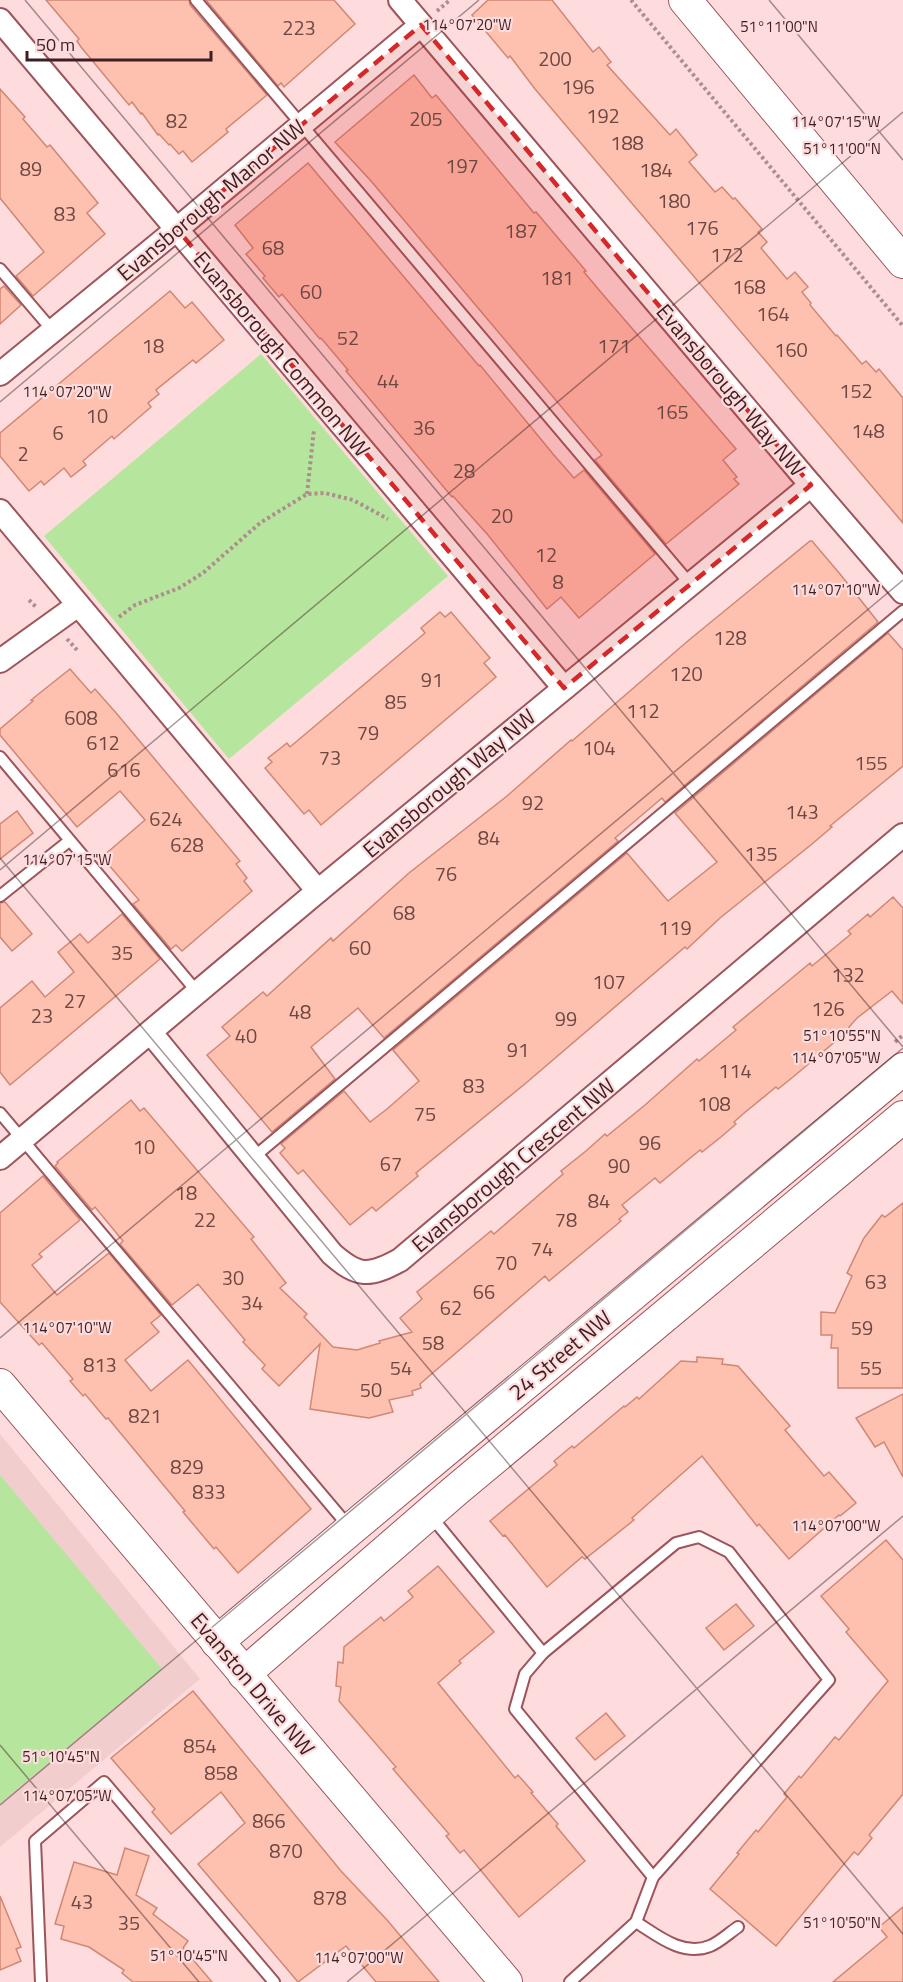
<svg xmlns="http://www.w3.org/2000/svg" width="903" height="1982" font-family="'Titillium Web',sans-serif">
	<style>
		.built { fill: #f2cdce }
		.green { fill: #b6e69d }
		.building { fill: #fec0af; stroke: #d08774; stroke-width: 1.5 }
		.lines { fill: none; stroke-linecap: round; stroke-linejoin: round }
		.lane-casing { stroke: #9c555b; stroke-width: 14 }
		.street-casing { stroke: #9c555b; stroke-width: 26 }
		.secondary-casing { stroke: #9c555b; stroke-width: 34 }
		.path { stroke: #ae8d8f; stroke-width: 4; stroke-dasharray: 3 3; stroke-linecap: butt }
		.lane { stroke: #fff; stroke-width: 10 }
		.street { stroke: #fff; stroke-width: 22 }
		.secondary { stroke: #fff; stroke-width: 32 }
		.marked { fill: #d62828; fill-opacity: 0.2; stroke: #d62828; stroke-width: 4.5; stroke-dasharray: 12 8; stroke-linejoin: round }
		.ticks { fill: none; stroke: #3d1f21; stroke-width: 1.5; stroke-opacity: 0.45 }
		.labels { text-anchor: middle; stroke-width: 4.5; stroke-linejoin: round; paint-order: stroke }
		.number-label { font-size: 20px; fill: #6d4744 }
		.street-label { font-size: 22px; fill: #3d1f21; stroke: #fedcdd }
		.ticks-label { font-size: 15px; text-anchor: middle; fill: #3d1f21; stroke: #fedcdd; stroke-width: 4.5; stroke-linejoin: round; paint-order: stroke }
	</style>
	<rect width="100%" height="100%" fill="#fedcdd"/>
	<polygon class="built" points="0,1434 200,1679 0,1847"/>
	<g class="green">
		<polygon points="261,354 448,576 229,759 44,536"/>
		<polygon points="0,1475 162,1669 0,1803"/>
	</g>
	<g class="building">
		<polygon points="46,0 189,0 190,5 267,95 226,129 228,132 192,162 183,151 179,154 170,144 169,145 159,134 158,135 142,113 141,114 132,102 129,105 81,47 77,41 79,39"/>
		<polygon points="206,0 334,0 355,24 284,87 281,83 278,86"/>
		<polygon points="488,0 552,0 593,52 599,47 611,62 607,65 670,135 676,129 697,155 689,162 715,192 722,187 733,199 735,198 762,229 758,232 767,242 761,248 787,279 795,272 808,287 802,292 811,303 810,305 836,336 837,335 862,364 866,361 876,372 879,369 903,398 903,523 535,89 510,56 508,58 472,15"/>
		<polygon points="414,75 432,98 436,95 534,213 536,212 586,271 584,272 605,297 736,449 723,460 737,477 734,479 739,484 666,544 595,460 602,455 371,181 335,142"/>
		<polygon points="0,89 25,117 23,119 47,147 50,145 98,203 87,213 105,234 33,296 16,276 44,252 0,198"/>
		<polygon points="308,163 479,366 480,365 553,454 574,478 584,470 655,554 579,618 561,597 547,609 488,535 453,496 452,497 346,371 348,370 321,338 320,339 282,294 279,297 263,278 265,276 246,254 253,248 235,225"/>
		<polygon points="4,286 21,305 0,324 0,289"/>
		<polygon points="170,291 185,308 192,302 224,340 196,363 193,360 156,390 159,394 148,403 151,407 114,439 112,436 83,461 86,465 71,477 64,468 44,485 41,481 29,491 0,456 0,433"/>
		<polygon points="810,541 812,541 840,574 878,622 665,802 662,798 615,838 618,841 384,1038 358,1008 311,1047 335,1079 272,1132 207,1055 230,1036 222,1027 263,992 267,996 331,938 333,941 409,873 507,796 571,740 572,741 689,640"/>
		<polygon points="440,612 445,617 451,612 490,658 484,663 496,677 321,825 309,810 304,814 265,768 272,762 268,758 287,743 290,747 425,633 421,628"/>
		<polygon points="888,633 903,650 903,766 830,826 832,827 812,844 720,918 687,949 685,947 526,1083 416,1173 418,1176 376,1211 372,1207 350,1225 303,1170 298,1174 280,1153 285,1148 281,1144 344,1091 370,1122 387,1109 419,1081 393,1050 627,853 668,901 717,862 675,813"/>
		<polygon points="70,669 91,693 95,689 117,714 240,861 236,864 247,878 244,881 252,891 182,951 176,945 171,949 133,904 139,900 102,857 145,820 120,791 77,827 0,735 0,729 33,701 31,700"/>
		<polygon points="17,811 33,833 0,859 0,824"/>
		<polygon points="893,897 903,908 903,1004 892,991 857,1018 849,1027 850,1029 793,1077 778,1089 776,1087 743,1114 734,1122 736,1124 721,1137 702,1152 700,1150 660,1183 655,1178 622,1205 628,1212 619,1219 621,1221 549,1281 545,1276 420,1384 421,1388 412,1391 413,1395 389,1400 393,1412 369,1418 310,1409 320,1344 279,1386 262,1369 265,1365 243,1342 245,1340 198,1284 172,1305 120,1244 123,1241 95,1207 92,1210 55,1166 58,1163 57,1162 131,1100 140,1111 144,1108 254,1237 251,1239 286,1283 280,1288 307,1314 304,1317 333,1347 357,1350 380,1343 379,1341 412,1332 400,1318 422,1299 417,1292 491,1231 494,1234 563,1174 561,1171 586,1151 605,1134 607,1136 645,1105 697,1059 699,1061 736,1030 733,1027 810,963 812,966 851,934 848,931 868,914 870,917"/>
		<polygon points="5,902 32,934 12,951 0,937 0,903"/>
		<polygon points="122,914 160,959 10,1085 0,1072 0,1008 32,981 45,997 74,972 58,952 80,934 88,943"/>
		<polygon points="43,1176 80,1220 39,1254 42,1257 32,1265 57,1295 109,1253 161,1315 151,1323 159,1332 125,1360 151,1391 188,1360 311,1509 238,1573 216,1547 214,1549 183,1512 185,1511 108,1418 106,1419 85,1394 83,1396 70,1381 73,1379 42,1343 39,1345 0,1302 0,1213"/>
		<polygon points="903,1203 903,1388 838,1388 838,1348 831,1348 832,1335 821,1335 821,1312 835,1313 852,1276 847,1273 864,1238 882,1215 885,1217"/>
		<polygon points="697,1357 723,1359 722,1364 738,1366 790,1426 785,1430 824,1476 829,1472 856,1503 840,1516 839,1515 789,1559 759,1524 757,1526 702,1456 632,1518 634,1520 585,1559 582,1557 547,1587 505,1535 503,1536 490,1521 557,1465 554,1461 572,1446 574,1448 624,1406 625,1407 637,1397 639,1399 681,1361 697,1362"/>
		<polygon points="903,1394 903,1477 884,1442 875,1447 856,1418"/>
		<polygon points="886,1540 903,1560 903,1794 869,1835 872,1838 858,1855 854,1852 776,1946 710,1889 739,1854 737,1853 756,1830 758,1832 787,1797 784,1794 799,1776 801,1778 835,1737 839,1740 888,1681 846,1632 849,1629 821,1596"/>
		<polygon points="438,1566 494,1632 459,1661 461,1663 438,1683 515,1778 518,1775 533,1792 531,1793 558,1824 556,1826 585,1861 519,1917 464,1850 460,1853 446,1836 449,1834 393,1769 396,1767 339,1701 341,1687 336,1686 338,1662 343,1663 344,1647 381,1617 384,1621 413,1597 408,1591"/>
		<polygon points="736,1604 754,1626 724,1650 706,1628"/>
		<polygon points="193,1691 341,1871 388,1921 439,1982 376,1982 346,1946 298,1982 198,1864 245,1823 221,1792 171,1834 152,1812 155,1809 111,1758"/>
		<polygon points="606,1713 625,1736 595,1760 576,1738"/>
		<polygon points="125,1848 149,1856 136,1895 157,1908 153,1914 188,1941 183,1948 212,1982 133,1982 122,1973 124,1970 89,1947 61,1939 64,1926 55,1924 74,1862 117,1875"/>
		<polygon points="0,1896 21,1947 16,1949 21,1961 0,1970"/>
		<polygon points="903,1907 903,1982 833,1982 887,1937 879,1927"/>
	</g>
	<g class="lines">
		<g class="lane-casing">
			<g id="lane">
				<polyline points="196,0 691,585"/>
				<polyline points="0,269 53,331"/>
				<polyline points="0,757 198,993"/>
				<polyline points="0,896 69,841"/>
				<polyline points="0,1113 350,1528"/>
				<polyline points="254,1157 903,611"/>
				<polyline points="430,1515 543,1653 676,1543 699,1537 729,1552 829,1680 653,1877 636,1922 570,1982"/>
				<polyline points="543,1653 525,1674 515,1709 653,1877"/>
				<path d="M 636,1922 C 658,1936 683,1957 710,1946 C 720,1942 729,1933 738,1927"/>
				<polyline points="41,1982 35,1841 104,1782 274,1982"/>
			</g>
		</g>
		<g class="street-casing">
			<g id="street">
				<polyline points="0,20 564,688"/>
				<polyline points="0,374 177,229 421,25"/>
				<polyline points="811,485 903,592"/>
				<polyline points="0,511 318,891"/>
				<polyline points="0,661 78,605"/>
				<path d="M 151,1033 L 332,1254 C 358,1277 369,1277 400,1260 L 903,835"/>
				<polyline points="0,1158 318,891 811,485 400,0"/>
			</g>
		</g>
		<g class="secondary-casing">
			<g id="secondary">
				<polyline points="685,0 903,262"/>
				<polyline points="0,1385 506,1982"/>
				<polyline points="217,1642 351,1529 903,1069"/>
				<polyline points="244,1674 455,1491 903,1117"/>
			</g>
		</g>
		<g class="path">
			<polyline points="631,0 903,326"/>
			<polyline points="437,11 450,0"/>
			<polyline points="307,494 314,429"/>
			<polyline points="29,600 37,608"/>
			<polyline points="119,617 135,605 179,588 203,573 260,523 307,494 325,493 353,500 388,519"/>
			<polyline points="67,639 77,650"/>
			<polyline points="895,1042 903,1035"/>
		</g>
		<use href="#lane" class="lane"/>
		<use href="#street" class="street"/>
		<use href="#secondary" class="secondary"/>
	</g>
	<path class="marked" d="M 421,25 L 811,485 L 564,688 L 177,229 Z"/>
	<path class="ticks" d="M 25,0 L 903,1047M 769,0 L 903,160M 0,402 L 479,0M 0,858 L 903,1934M 0,870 L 903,112M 0,1338 L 903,580M 0,1745 L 199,1982M 0,1805 L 903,1048M 347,1982 L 903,1516"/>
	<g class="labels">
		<g class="number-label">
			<text x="299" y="35">223</text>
			<text x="555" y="66">200</text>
			<text x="578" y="94">196</text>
			<text x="603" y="123">192</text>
			<text x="426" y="126">205</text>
			<text x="177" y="128">82</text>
			<text x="627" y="150">188</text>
			<text x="462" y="173">197</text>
			<text x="31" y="176">89</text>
			<text x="656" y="177">184</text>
			<text x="674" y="208">180</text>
			<text x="65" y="221">83</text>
			<text x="702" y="235">176</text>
			<text x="521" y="238">187</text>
			<text x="273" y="255">68</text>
			<text x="727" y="262">172</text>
			<text x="557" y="285">181</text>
			<text x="749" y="294">168</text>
			<text x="311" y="299">60</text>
			<text x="773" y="321">164</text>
			<text x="348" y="345">52</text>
			<text x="153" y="353">18</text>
			<text x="614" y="353">171</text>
			<text x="791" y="357">160</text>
			<text x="388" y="388">44</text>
			<text x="856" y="398">152</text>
			<text x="672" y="419">165</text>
			<text x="97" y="423">10</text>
			<text x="424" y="435">36</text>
			<text x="868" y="438">148</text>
			<text x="58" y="440">6</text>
			<text x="23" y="461">2</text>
			<text x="464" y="478">28</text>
			<text x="502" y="523">20</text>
			<text x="546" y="562">12</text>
			<text x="558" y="589">8</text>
			<text x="730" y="645">128</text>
			<text x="686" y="681">120</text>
			<text x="432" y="687">91</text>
			<text x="396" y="709">85</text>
			<text x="643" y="718">112</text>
			<text x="81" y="725">608</text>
			<text x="368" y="740">79</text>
			<text x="103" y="750">612</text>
			<text x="599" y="755">104</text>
			<text x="330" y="765">73</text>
			<text x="871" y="770">155</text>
			<text x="124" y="777">616</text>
			<text x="533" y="810">92</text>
			<text x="802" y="819">143</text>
			<text x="166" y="826">624</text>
			<text x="489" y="845">84</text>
			<text x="187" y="852">628</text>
			<text x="761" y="861">135</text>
			<text x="446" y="881">76</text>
			<text x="404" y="920">68</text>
			<text x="675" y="935">119</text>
			<text x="360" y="955">60</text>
			<text x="122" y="960">35</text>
			<text x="848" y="982">132</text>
			<text x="609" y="989">107</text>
			<text x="75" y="1008">27</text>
			<text x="828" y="1016">126</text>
			<text x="300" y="1019">48</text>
			<text x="42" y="1023">23</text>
			<text x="566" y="1026">99</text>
			<text x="246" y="1043">40</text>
			<text x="518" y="1057">91</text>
			<text x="735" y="1078">114</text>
			<text x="474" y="1093">83</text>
			<text x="714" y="1111">108</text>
			<text x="425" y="1121">75</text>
			<text x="650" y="1150">96</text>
			<text x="144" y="1154">10</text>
			<text x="391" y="1171">67</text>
			<text x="619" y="1173">90</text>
			<text x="186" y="1200">18</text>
			<text x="599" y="1208">84</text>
			<text x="205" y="1227">22</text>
			<text x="566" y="1227">78</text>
			<text x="542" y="1256">74</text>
			<text x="506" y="1270">70</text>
			<text x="233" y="1285">30</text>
			<text x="876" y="1289">63</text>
			<text x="484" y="1299">66</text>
			<text x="252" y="1310">34</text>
			<text x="451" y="1315">62</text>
			<text x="862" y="1335">59</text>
			<text x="433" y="1350">58</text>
			<text x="100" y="1372">813</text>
			<text x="401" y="1375">54</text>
			<text x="871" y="1375">55</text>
			<text x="371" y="1397">50</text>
			<text x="145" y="1423">821</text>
			<text x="187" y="1474">829</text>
			<text x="209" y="1499">833</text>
			<text x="200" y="1753">854</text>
			<text x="221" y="1780">858</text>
			<text x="269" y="1828">866</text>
			<text x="286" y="1858">870</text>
			<text x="330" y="1905">878</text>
			<text x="82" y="1909">43</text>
			<text x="129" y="1930">35</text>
		</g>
		<g class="street-label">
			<text transform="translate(211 200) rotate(-40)" y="8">Evansborough Manor NW</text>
			<text transform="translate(282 354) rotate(50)" y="8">Evansborough Common NW</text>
			<text transform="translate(731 390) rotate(50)" y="8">Evansborough Way NW</text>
			<text transform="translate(449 783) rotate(-40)" y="8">Evansborough Way NW</text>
			<text transform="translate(513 1165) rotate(-40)" y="8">Evansborough Crescent NW</text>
			<text transform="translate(560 1355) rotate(-40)" y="8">24 Street NW</text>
			<text transform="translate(253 1684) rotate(50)" y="8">Evanston Drive NW</text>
		</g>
	</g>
	<g class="ticks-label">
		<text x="467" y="30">114°07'20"W</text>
		<text x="779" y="32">51°11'00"N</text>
		<text x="836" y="127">114°07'15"W</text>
		<text x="842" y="154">51°11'00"N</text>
		<text x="67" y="397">114°07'20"W</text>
		<text x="836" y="595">114°07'10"W</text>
		<text x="67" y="865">114°07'15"W</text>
		<text x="842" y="1041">51°10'55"N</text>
		<text x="836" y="1063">114°07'05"W</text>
		<text x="67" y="1333">114°07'10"W</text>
		<text x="836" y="1531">114°07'00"W</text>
		<text x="61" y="1762">51°10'45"N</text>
		<text x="67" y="1801">114°07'05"W</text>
		<text x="842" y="1928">51°10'50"N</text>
		<text x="189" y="1961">51°10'45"N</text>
		<text x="359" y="1963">114°07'00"W</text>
	</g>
	<path d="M27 51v9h184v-9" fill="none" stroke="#3d1f21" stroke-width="3"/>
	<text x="36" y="51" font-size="18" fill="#3d1f21" stroke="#fedcdd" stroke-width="4.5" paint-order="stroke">50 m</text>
</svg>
